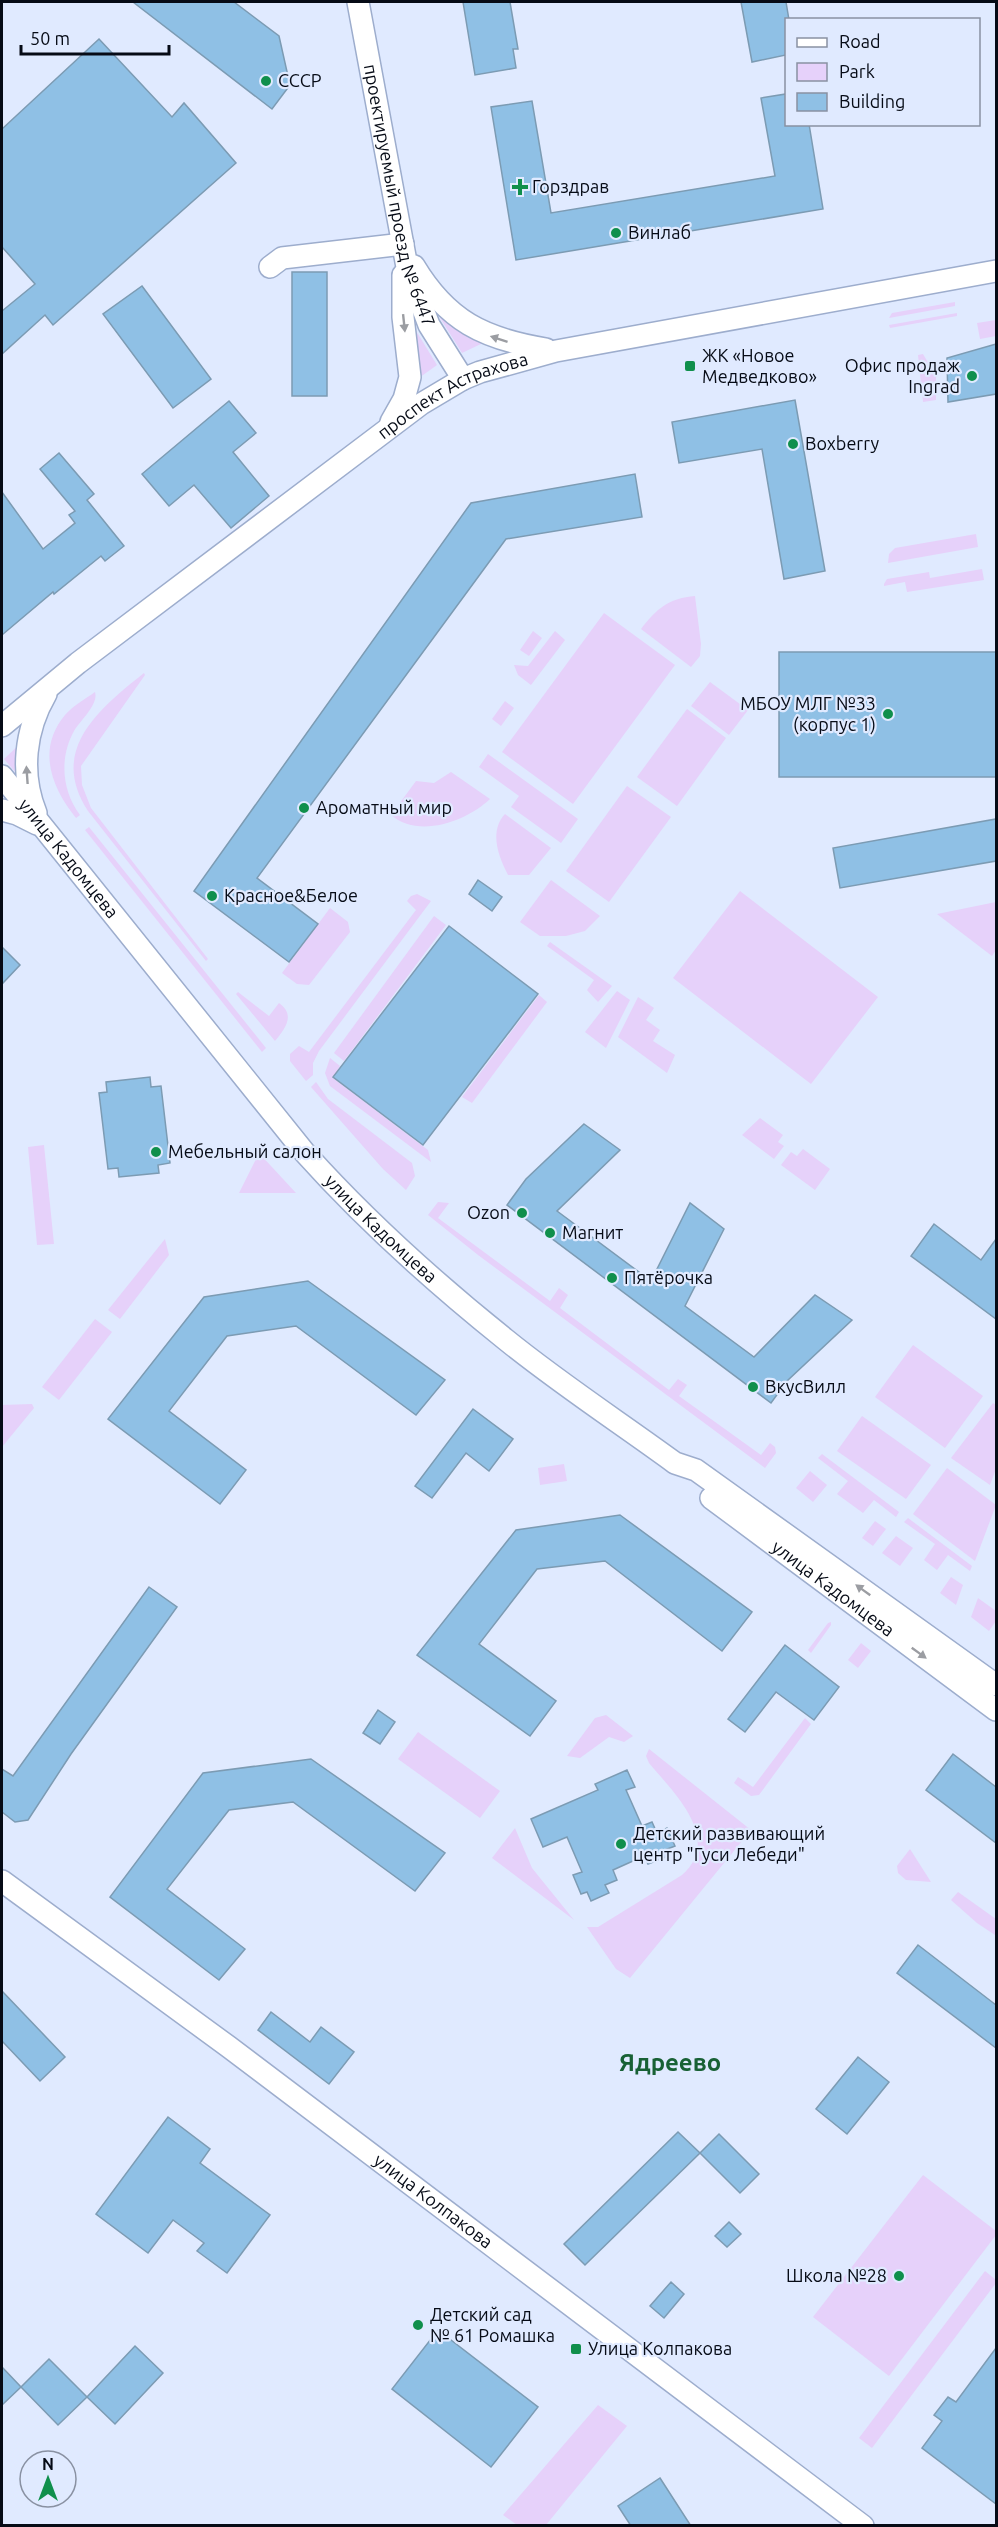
<svg xmlns="http://www.w3.org/2000/svg" width="998" height="2527" font-family="Ubuntu,sans-serif">
	<style>
		.green { fill: #e6d1fa }
		.building { fill: #8fc0e5; stroke: #7c9bb3; stroke-width: 1.5 }
		.lines { fill: none; stroke-linecap: round; stroke-linejoin: round }
		.minor-casing { stroke: #9dadcd; stroke-width: 24 }
		.minor { stroke: #fff; stroke-width: 21 }
		.oneway { fill: #9b9da2 }
		.poi-dot { fill: #108f4c; stroke: #e0eaff; stroke-width: 2 }
		.labels { text-anchor: middle; stroke-width: 4.5; stroke-linejoin: round; paint-order: stroke }
		.poi-label { font-size: 18px; fill: #060b16; stroke: #e0eaff; text-anchor: start }
		.street-label { font-size: 18px; fill: #060b16; stroke: #e0eaff }
		.district-label { font-size: 24px; font-weight: bold; fill: #186135; stroke: #e0eaff }
	</style>
	<rect width="100%" height="100%" fill="#e0eaff"/>
	<g class="green">
		<polygon points="955,302 955,306 889,318 892,313"/>
		<polygon points="437,313 453,327 483,343 462,353"/>
		<polygon points="957,313 957,316 890,328 889,325"/>
		<polygon points="996,320 996,336 980,339 977,323"/>
		<polygon points="410,321 437,365 416,380"/>
		<polygon points="923,354 936,376 936,400 923,402 918,355"/>
		<polygon points="976,534 978,547 888,563 889,554 895,548"/>
		<polygon points="982,569 984,580 907,592 905,582 884,586 884,584 887,579 929,572 930,578"/>
		<path d="M 695,596 L 701,644 L 700,656 L 691,667 L 641,629 C 656,609 669,598 695,596 Z"/>
		<polygon points="604,613 675,665 573,804 502,752"/>
		<polygon points="533,631 542,638 529,656 520,650"/>
		<polygon points="555,631 565,640 531,685 518,675 514,665 528,666"/>
		<path d="M 144,673 L 145,675 L 81,766 L 82,785 L 91,808 L 208,959 L 206,961 L 88,811 C 48,750 99,709 144,673 Z"/>
		<polygon points="710,682 748,710 729,735 691,706"/>
		<path d="M 95,692 C 99,704 80,721 74,731 C 59,758 62,791 80,815 L 76,818 C 52,788 36,750 65,715 C 73,706 85,699 95,692 Z"/>
		<polygon points="505,701 514,708 501,726 492,719"/>
		<polygon points="687,709 726,738 677,806 637,777"/>
		<polygon points="22,742 25,783 4,759"/>
		<polygon points="488,754 578,819 561,843 511,807 519,796 479,767"/>
		<path d="M 451,772 L 490,799 C 467,821 419,839 391,815 L 416,781 L 434,783 Z"/>
		<polygon points="627,786 671,817 609,902 566,871"/>
		<path d="M 505,814 L 551,848 L 529,875 L 508,875 C 498,856 489,831 505,814 Z"/>
		<polygon points="89,827 266,1048 262,1052 85,830"/>
		<polygon points="551,880 600,916 585,931 566,936 540,936 520,922"/>
		<polygon points="740,891 878,997 811,1084 673,978"/>
		<polygon points="417,894 431,901 319,1051 313,1063 313,1075 306,1081 290,1061 290,1054 299,1046 309,1052 416,910 407,901 411,896"/>
		<polygon points="996,902 996,950 992,956 937,914"/>
		<polygon points="330,908 348,922 350,932 309,985 297,984 282,973"/>
		<polygon points="434,916 446,925 344,1061 334,1053"/>
		<polygon points="550,942 612,986 598,1002 587,990 594,980 547,946"/>
		<polygon points="617,991 630,1000 606,1048 585,1032"/>
		<path d="M 238,992 L 269,1016 L 279,1003 C 296,1015 285,1029 275,1041 L 236,994 Z"/>
		<polygon points="539,995 547,1002 472,1103 462,1097"/>
		<polygon points="638,997 654,1008 646,1020 660,1030 653,1041 675,1055 667,1073 618,1037"/>
		<polygon points="330,1058 340,1066 333,1078 428,1150 431,1162 330,1086 325,1073"/>
		<polygon points="316,1082 328,1099 412,1163 415,1176 406,1190 383,1169 311,1087"/>
		<polygon points="760,1118 783,1135 778,1142 784,1146 774,1159 742,1135"/>
		<polygon points="44,1145 54,1244 37,1245 28,1147"/>
		<polygon points="803,1149 830,1169 815,1190 781,1165 791,1152 797,1156"/>
		<polygon points="259,1153 296,1193 239,1193"/>
		<polygon points="438,1202 449,1203 438,1218 550,1301 559,1288 568,1295 560,1308 669,1390 678,1379 687,1385 679,1396 761,1455 770,1443 775,1447 776,1453 765,1468 478,1255 428,1215"/>
		<polygon points="165,1239 169,1255 120,1319 108,1310"/>
		<polygon points="95,1319 112,1332 59,1400 42,1387"/>
		<polygon points="913,1345 983,1396 945,1448 875,1397"/>
		<polygon points="993,1403 996,1405 996,1469 990,1485 951,1458"/>
		<polygon points="32,1404 34,1408 2,1447 2,1405"/>
		<polygon points="862,1416 931,1465 906,1499 837,1451"/>
		<polygon points="822,1454 899,1512 896,1517 874,1500 863,1513 837,1494 848,1481 818,1458"/>
		<polygon points="564,1464 567,1481 540,1485 538,1468"/>
		<polygon points="947,1468 996,1505 975,1561 913,1514"/>
		<polygon points="810,1471 827,1485 813,1502 796,1488"/>
		<polygon points="908,1518 972,1566 970,1571 948,1555 937,1570 924,1560 935,1544 904,1522"/>
		<polygon points="875,1521 886,1529 873,1546 862,1538"/>
		<polygon points="896,1536 913,1548 900,1566 882,1553"/>
		<polygon points="951,1577 963,1585 956,1605 940,1593"/>
		<polygon points="978,1598 996,1611 996,1621 989,1631 971,1617"/>
		<polygon points="831,1622 831,1625 811,1653 808,1650 828,1623"/>
		<polygon points="861,1643 871,1651 858,1668 848,1660"/>
		<polygon points="606,1715 633,1736 624,1742 609,1737 580,1758 567,1756 595,1718"/>
		<polygon points="805,1718 811,1724 759,1795 751,1796 734,1783 738,1777 753,1787"/>
		<polygon points="418,1732 500,1791 480,1818 398,1759"/>
		<path d="M 649,1749 L 751,1830 L 630,1978 L 616,1969 L 587,1927 L 598,1927 L 682,1875 C 723,1839 674,1793 649,1763 L 646,1756 Z"/>
		<polygon points="515,1828 532,1868 574,1920 492,1858"/>
		<polygon points="910,1849 931,1882 906,1880 898,1873 897,1866"/>
		<polygon points="958,1892 996,1919 995,1935 977,1923 951,1900"/>
		<polygon points="923,2175 996,2231 996,2235 889,2376 813,2317"/>
		<polygon points="985,2271 996,2280 996,2283 872,2448 859,2438"/>
		<polygon points="598,2405 627,2426 546,2525 517,2525 503,2515"/>
	</g>
	<g class="building">
		<polygon points="133,2 234,2 279,36 290,85 272,109"/>
		<polygon points="463,2 510,2 518,49 513,49 516,68 475,75"/>
		<polygon points="741,2 786,2 789,20 786,20 786,55 752,62"/>
		<polygon points="99,39 172,117 184,103 236,163 53,325 45,315 2,354 2,311 35,284 2,247 2,129"/>
		<polygon points="786,94 786,124 809,124 823,209 516,260 491,107 532,101 551,213 775,176 761,98"/>
		<rect x="292" y="272" width="35" height="124"/>
		<polygon points="142,286 211,379 173,408 103,314"/>
		<polygon points="996,344 996,394 948,402 947,358"/>
		<polygon points="795,400 825,571 784,579 762,449 679,463 672,422"/>
		<polygon points="229,401 256,433 233,452 269,496 231,528 194,485 169,506 142,474"/>
		<polygon points="59,453 94,494 87,500 124,546 105,561 101,556 54,594 53,592 2,635 2,492 43,549 75,523 69,515 75,511 40,469"/>
		<polygon points="635,474 642,517 506,539 257,878 318,924 289,962 194,891 471,503"/>
		<rect x="779" y="652" width="217" height="125"/>
		<polygon points="996,819 996,861 840,888 833,848"/>
		<polygon points="478,880 502,897 492,911 469,894"/>
		<polygon points="449,926 538,994 423,1145 333,1077"/>
		<polygon points="2,947 20,965 2,984"/>
		<polygon points="150,1077 151,1087 161,1086 170,1163 158,1165 159,1173 119,1177 118,1168 108,1169 99,1093 107,1092 106,1082"/>
		<polygon points="584,1124 620,1150 557,1211 651,1281 690,1203 724,1229 685,1306 754,1357 815,1295 852,1320 787,1381 771,1403 507,1205 526,1179"/>
		<polygon points="934,1224 981,1260 996,1239 996,1319 911,1256"/>
		<polygon points="308,1281 445,1380 416,1415 296,1326 227,1336 169,1411 246,1470 220,1504 108,1419 204,1297"/>
		<polygon points="473,1409 513,1439 489,1471 466,1453 432,1498 415,1486"/>
		<polygon points="620,1515 752,1612 722,1651 605,1561 537,1569 479,1644 556,1701 530,1736 417,1655 516,1530"/>
		<polygon points="149,1587 177,1607 71,1754 28,1820 15,1822 2,1812 2,1769 13,1776"/>
		<polygon points="785,1645 839,1687 814,1720 776,1692 745,1732 728,1719"/>
		<polygon points="378,1710 395,1722 380,1744 363,1733"/>
		<polygon points="953,1754 996,1787 996,1843 926,1790"/>
		<polygon points="311,1759 445,1853 415,1891 293,1802 229,1810 167,1889 245,1949 219,1980 110,1897 203,1773"/>
		<polygon points="627,1770 635,1787 626,1790 642,1826 652,1822 657,1833 667,1828 675,1846 665,1850 668,1856 648,1864 644,1856 613,1870 617,1880 605,1885 609,1893 591,1901 587,1892 581,1894 573,1875 582,1872 567,1837 543,1847 531,1819 598,1790 595,1784"/>
		<polygon points="918,1945 996,2005 996,2048 897,1973"/>
		<polygon points="2,1991 65,2057 40,2081 2,2041"/>
		<polygon points="271,2012 310,2042 321,2027 354,2052 329,2084 258,2030"/>
		<polygon points="858,2057 889,2082 847,2134 816,2109"/>
		<polygon points="168,2117 210,2149 200,2163 270,2215 227,2273 197,2251 204,2243 173,2220 148,2253 96,2214"/>
		<polygon points="678,2132 700,2153 585,2265 564,2244"/>
		<polygon points="719,2134 759,2174 740,2193 700,2153"/>
		<polygon points="729,2222 741,2234 727,2247 715,2236"/>
		<polygon points="671,2282 684,2294 664,2318 650,2306"/>
		<polygon points="438,2330 538,2407 491,2467 392,2389"/>
		<polygon points="135,2346 163,2373 115,2424 87,2397"/>
		<polygon points="996,2348 996,2504 922,2448 942,2421 934,2415 948,2397 956,2402"/>
		<polygon points="49,2359 87,2397 58,2425 21,2387"/>
		<polygon points="2,2367 21,2387 2,2405"/>
		<polygon points="660,2478 691,2526 631,2526 618,2506"/>
	</g>
	<g class="lines">
		<g class="minor-casing">
			<g id="minor">
				<path id="s1" d="M 358,2 L 407,267 L 429,325 L 463,379"/>
				<path d="M 414,266 C 447,321 484,339 546,349"/>
				<polyline points="270,267 282,258 403,244"/>
				<polyline points="391,422 404,399 410,377 403,317 403,275"/>
				<path id="s2" d="M 2,726 L 78,663 L 421,404 L 463,379 L 480,372 L 556,351 L 996,271"/>
				<path id="s3" d="M 2,776 L 305,1153 C 366,1221 434,1282 505,1339 C 559,1383 619,1422 675,1463 L 696,1470 L 996,1685"/>
				<polyline points="2,810 17,814 37,824"/>
				<path d="M 36,813 C 20,773 25,730 46,694"/>
				<path id="s4" d="M 711,1498 L 996,1710"/>
				<path id="s5" d="M 2,1881 L 229,2047 L 863,2526"/>
			</g>
		</g>
		<use href="#minor" class="minor"/>
	</g>
	<defs><path id="oneway-solid" d="M-6-.8H1V-3.2L6.5 0L1 3.2V.8H-6Z" transform="scale(1.5)"/></defs>
	<g class="oneway">
		<use href="#oneway-solid" transform="translate(404 323) rotate(84)"/>
		<use href="#oneway-solid" transform="translate(499 339) rotate(-162)"/>
		<use href="#oneway-solid" transform="translate(27 775) rotate(-94)"/>
		<use href="#oneway-solid" transform="translate(863 1590) rotate(-144)"/>
		<use href="#oneway-solid" transform="translate(919 1653) rotate(36)"/>
	</g>
	<g class="poi-dot">
		<circle cx="266" cy="81" r="6"/>
		<path d="M517 178h6v6h6v6h-6v6h-6v-6h-6v-6h6z"/>
		<circle cx="616" cy="233" r="6"/>
		<rect x="684" y="360" width="12" height="12" rx="3"/>
		<circle cx="972" cy="376" r="6"/>
		<circle cx="793" cy="444" r="6"/>
		<circle cx="888" cy="714" r="6"/>
		<circle cx="304" cy="808" r="6"/>
		<circle cx="212" cy="896" r="6"/>
		<circle cx="156" cy="1152" r="6"/>
		<circle cx="522" cy="1213" r="6"/>
		<circle cx="550" cy="1233" r="6"/>
		<circle cx="612" cy="1278" r="6"/>
		<circle cx="753" cy="1387" r="6"/>
		<circle cx="621" cy="1844" r="6"/>
		<circle cx="899" cy="2276" r="6"/>
		<circle cx="418" cy="2325" r="6"/>
		<rect x="570" y="2343" width="12" height="12" rx="3"/>
	</g>
	<g class="labels">
		<g class="poi-label">
			<text x="278" y="87">СССР</text>
			<text x="532" y="193">Горздрав</text>
			<text x="628" y="239">Винлаб</text>
			<text x="702" y="362">ЖК «Новое<tspan x="702" dy="21">Медведково»</tspan></text>
			<text x="960" y="372" text-anchor="end">Офис продаж<tspan x="960" dy="21">Ingrad</tspan></text>
			<text x="805" y="450">Boxberry</text>
			<text x="876" y="710" text-anchor="end">МБОУ МЛГ №33<tspan x="876" dy="21">(корпус 1)</tspan></text>
			<text x="316" y="814">Ароматный мир</text>
			<text x="224" y="902">Красное&amp;Белое</text>
			<text x="168" y="1158">Мебельный салон</text>
			<text x="510" y="1219" text-anchor="end">Ozon</text>
			<text x="562" y="1239">Магнит</text>
			<text x="624" y="1284">Пятёрочка</text>
			<text x="765" y="1393">ВкусВилл</text>
			<text x="633" y="1840">Детский развивающий<tspan x="633" dy="21">центр "Гуси Лебеди"</tspan></text>
			<text x="887" y="2282" text-anchor="end">Школа №28</text>
			<text x="430" y="2321">Детский сад<tspan x="430" dy="21">№ 61 Ромашка</tspan></text>
			<text x="588" y="2355">Улица Колпакова</text>
		</g>
		<g class="street-label">
			<text dy="6" stroke="none"><textPath href="#s1" startOffset="198">проектируемый проезд № 6447</textPath></text>
			<text dy="6" stroke="none"><textPath href="#s2" startOffset="561">проспект Астрахова</textPath></text>
			<text dy="6" stroke="none"><textPath href="#s3" startOffset="106">улица Кадомцева</textPath></text>
			<text dy="6" stroke="none"><textPath href="#s3" startOffset="591">улица Кадомцева</textPath></text>
			<text dy="6" stroke="none"><textPath href="#s4" startOffset="152">улица Кадомцева</textPath></text>
			<text dy="6" stroke="none"><textPath href="#s5" startOffset="537">улица Колпакова</textPath></text>
		</g>
		<g class="district-label">
			<text x="670" y="2071">Ядреево</text>
		</g>
	</g>
	<rect width="998" height="2527" fill="none" stroke="#060b16" stroke-width="6"/>
	<rect x="785" y="18" width="195" height="108" fill="#e0eaff" stroke="#8991a2" stroke-width="1.5"/>
	<rect x="797" y="38" width="30" height="9" fill="#ffffff" stroke="#8991a2" stroke-width="1.5"/>
	<text x="839" y="48" font-size="18" fill="#060b16">Road</text>
	<rect x="797" y="63" width="30" height="18" fill="#e6d1fa" stroke="#8991a2" stroke-width="1.5"/>
	<text x="839" y="78" font-size="18" fill="#060b16">Park</text>
	<rect x="797" y="93" width="30" height="18" fill="#8fc0e5" stroke="#8991a2" stroke-width="1.5"/>
	<text x="839" y="108" font-size="18" fill="#060b16">Building</text>
	<g transform="translate(48 2479)"><circle r="28" fill="#e0eaff" stroke="#8991a2" stroke-width="1.5"/>
	<path d="M0-4.5L10 22L0 15L-10 22Z" fill="#108f4c"/>
	<text y="-9" font-size="16" font-weight="bold" text-anchor="middle" fill="#060b16">N</text>
	</g>
	<path d="M21 45v9h148v-9" fill="none" stroke="#060b16" stroke-width="3"/>
	<text x="30" y="45" font-size="18" fill="#060b16" stroke="#e0eaff" stroke-width="4.5" paint-order="stroke">50 m</text>
</svg>
